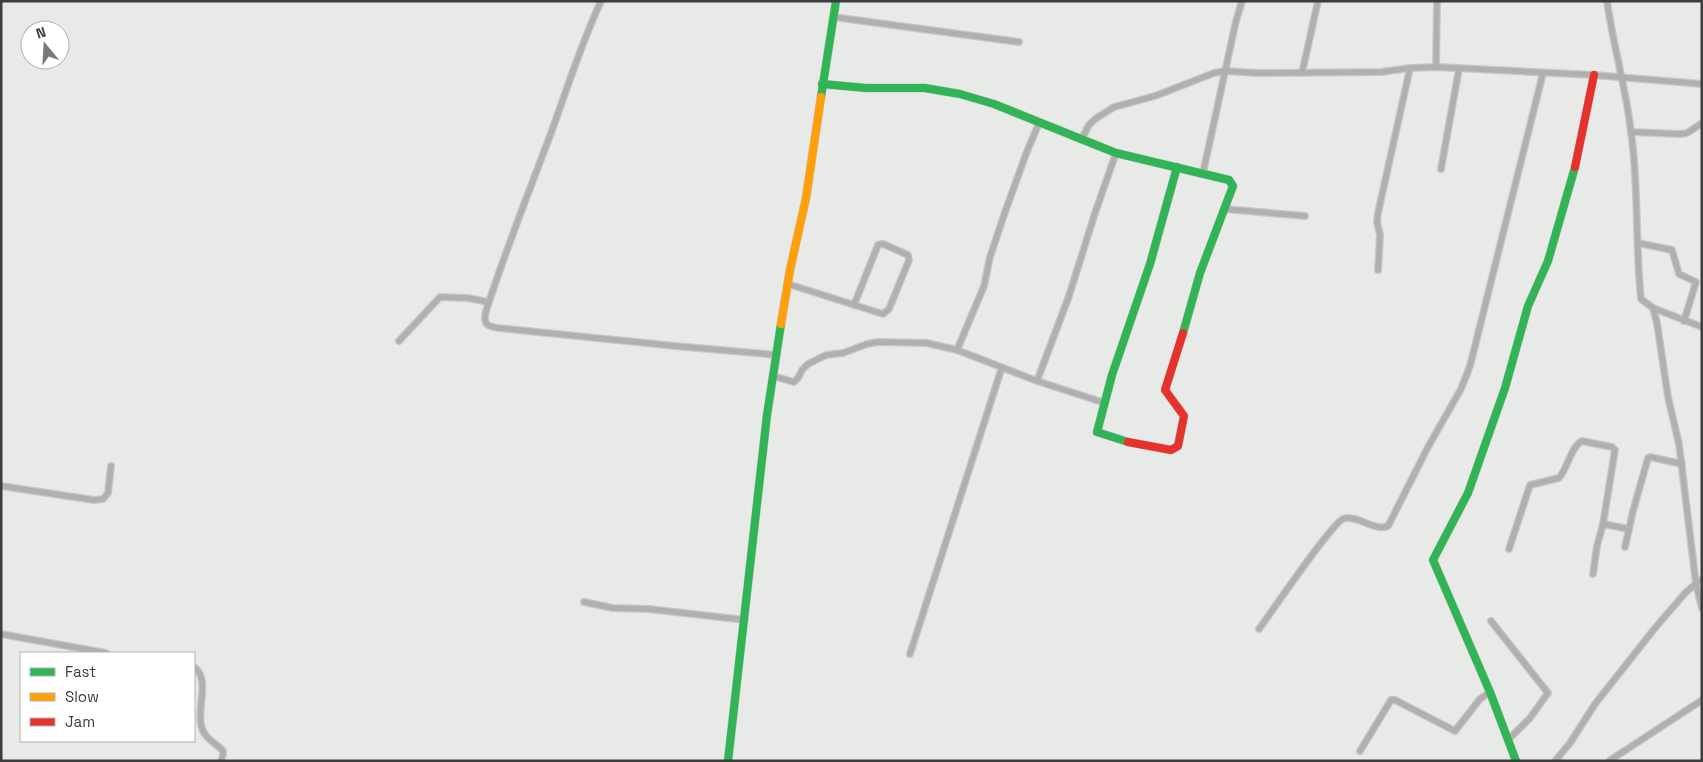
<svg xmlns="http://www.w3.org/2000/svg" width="1703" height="762" font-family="'Space Grotesk',sans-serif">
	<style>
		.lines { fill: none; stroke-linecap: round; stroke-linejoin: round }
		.street-casing { stroke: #c6c7c6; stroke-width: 8 }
		.fast-casing { stroke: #c6c7c6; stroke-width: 9 }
		.slow-casing { stroke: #c6c7c6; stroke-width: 9 }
		.jam-casing { stroke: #c6c7c6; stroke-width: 9 }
		.street { stroke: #b3aeb1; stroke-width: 5.5 }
		.fast { stroke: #30b455; stroke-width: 8 }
		.slow { stroke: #ff9f0a; stroke-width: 8 }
		.jam { stroke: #e5322d; stroke-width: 8 }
	</style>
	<rect width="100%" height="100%" fill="#e8eae7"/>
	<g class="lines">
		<g class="street-casing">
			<g id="street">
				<path d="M 601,1 C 581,44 567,89 551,133 C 529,192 506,249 487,308 C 480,329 492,327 508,329 L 675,346 L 777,355"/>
				<path d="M 1607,1 C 1613,45 1626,88 1631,132 C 1639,187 1635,243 1641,299 L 1653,308 L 1657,323 L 1668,397 L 1679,444 L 1696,584 L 1702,608"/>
				<polyline points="833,17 1019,42"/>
				<polyline points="1436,67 1437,1"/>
				<polyline points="1302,73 1318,1"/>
				<polyline points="1631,132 1680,134 1687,133 1702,123"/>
				<polyline points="1081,140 1089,125 1095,119 1114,107 1155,96 1214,73 1226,71 1257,73 1381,72 1410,68 1436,67 1594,75 1702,84"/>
				<polyline points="1441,169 1459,69"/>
				<polyline points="1203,173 1236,21 1242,1"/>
				<polyline points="1225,209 1305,216"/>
				<polyline points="1638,243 1672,250 1679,274 1696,282 1684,321"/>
				<polyline points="1378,270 1380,235 1377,222 1378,213 1410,68"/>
				<polyline points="788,284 883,314 889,309 909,260 908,255 883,244 878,245 854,305"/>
				<polyline points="1653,308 1702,327"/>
				<polyline points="399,341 440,297 468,298 488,302"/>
				<polyline points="957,350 984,286 990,257 1004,215 1026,154 1039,123"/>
				<polyline points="773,376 794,382 798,378 802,370 808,364 826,355 843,353 867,344 878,342 927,343 957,350 1037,381 1105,403"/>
				<polyline points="1037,381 1069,296 1095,213 1116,153"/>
				<polyline points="1,486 94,500 103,499 108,493 111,466"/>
				<polyline points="1625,547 1633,511 1648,458 1650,457 1682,464"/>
				<path d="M 1509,549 L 1530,485 L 1559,478 C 1567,469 1572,445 1582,441 L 1612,447 L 1615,450 L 1603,524 L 1629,529"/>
				<polyline points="1593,574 1597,546 1603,524"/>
				<polyline points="584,602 613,608 649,609 745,620"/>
				<polyline points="1491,621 1548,693 1530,718 1508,740"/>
				<path d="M 1259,629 C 1271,613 1331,524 1343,519 C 1357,514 1374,532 1388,526 L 1428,447 L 1461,389 L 1470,366 L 1543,73"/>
				<polyline points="1,634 106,653"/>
				<polyline points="910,654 1002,367"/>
				<path d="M 194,667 C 212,680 194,712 203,731 C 207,740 217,744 223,751 L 223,755 L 221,761"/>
				<polyline points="1360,751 1391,700 1395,700 1455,731 1480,699 1490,692"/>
				<polyline points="1555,761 1570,743 1595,704 1655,628 1686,592 1702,579"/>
				<polyline points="1609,761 1702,700"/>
			</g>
		</g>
		<g class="fast-casing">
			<g id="fast">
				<polyline points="822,84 866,88 925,88 960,94 994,104 1116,153 1229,180 1233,186 1200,273 1183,333"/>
				<polyline points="821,97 836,1"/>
				<polyline points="1128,442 1097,432 1112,375 1150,264 1177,167"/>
				<polyline points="728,761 767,415 781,324"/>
				<polyline points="1516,761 1490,692 1433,560 1468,493 1505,388 1528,306 1548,261 1575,167"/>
			</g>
		</g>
		<g class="slow-casing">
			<polyline id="slow" points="781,324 790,270 806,198 821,97"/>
		</g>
		<g class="jam-casing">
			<g id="jam">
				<polyline points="1575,167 1594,75"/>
				<polyline points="1128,442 1171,450 1178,446 1184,416 1165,390 1183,333"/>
			</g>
		</g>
		<use href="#street" class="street"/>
		<use href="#fast" class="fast"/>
		<use href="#slow" class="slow"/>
		<use href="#jam" class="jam"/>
	</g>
	<rect width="1703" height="762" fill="none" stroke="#3c3d3c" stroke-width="5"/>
	<rect x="20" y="652" width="175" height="90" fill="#ffffff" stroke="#b1b1b1"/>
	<rect x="30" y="668" width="25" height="8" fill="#30b455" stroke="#b1b1b1"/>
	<text x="65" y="677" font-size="15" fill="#3c3d3c">Fast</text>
	<rect x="30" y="693" width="25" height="8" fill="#ff9f0a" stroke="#b1b1b1"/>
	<text x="65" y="702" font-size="15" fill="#3c3d3c">Slow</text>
	<rect x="30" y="718" width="25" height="8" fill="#e5322d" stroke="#b1b1b1"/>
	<text x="65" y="727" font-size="15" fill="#3c3d3c">Jam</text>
	<g transform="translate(45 45) rotate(342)"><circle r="24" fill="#ffffff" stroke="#b1b1b1"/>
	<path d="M0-4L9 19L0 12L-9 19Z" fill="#787a78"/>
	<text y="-8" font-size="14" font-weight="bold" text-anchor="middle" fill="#3c3d3c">N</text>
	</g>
</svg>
